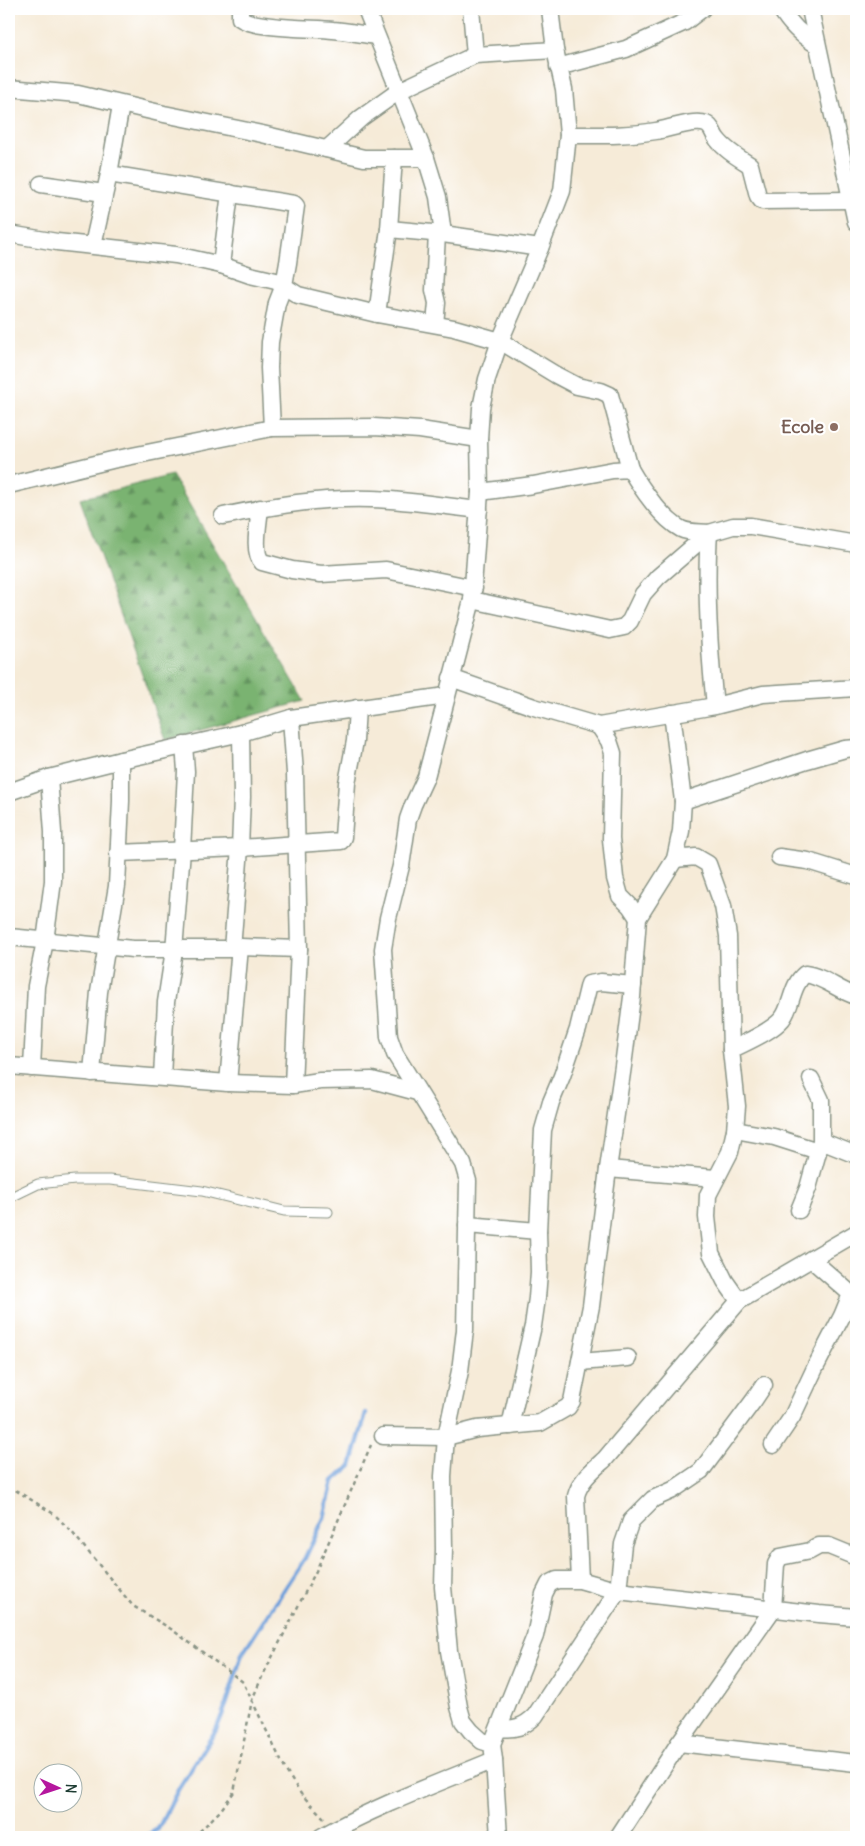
<svg xmlns="http://www.w3.org/2000/svg" width="865" height="1846" font-family="Delius,sans-serif">
	<style>
		.forest { fill: url(#forest-firs); stroke: #4c7852 }
		.lines { fill: none; stroke-linecap: round; stroke-linejoin: round }
		.stream { stroke: #70a0da; stroke-width: 4.5 }
		.service-casing { stroke: #8a9486; stroke-width: 11 }
		.minor-casing { stroke: #8a9486; stroke-width: 19 }
		.path { stroke: #8a9486; stroke-width: 2.5; stroke-dasharray: 4 4; stroke-linecap: butt }
		.service { stroke: #fff; stroke-width: 9 }
		.minor { stroke: #fff; stroke-width: 16 }
		.education-dot { fill: #8d6e63; stroke: #fff; stroke-width: 2 }
		.labels { text-anchor: middle; stroke-width: 4.5; stroke-linejoin: round; paint-order: stroke }
		.education-label { font-size: 18px; font-weight: bold; fill: #785e54; stroke: #fff; text-anchor: end }
	</style>
	<defs>
		<pattern id="forest-firs" width="22" height="20" patternUnits="userSpaceOnUse" patternTransform="scale(1.25)"><rect width="22" height="20" fill="#7ab371"/><path d="M5 1l3.5 6h-7zM16 11l3.5 6h-7z" fill="#63935e"/></pattern>
	</defs>
	<rect width="100%" height="100%" fill="#fff"/>
	<filter id="ink" filterUnits="userSpaceOnUse"><feTurbulence type="fractalNoise" baseFrequency=".02" numOctaves="2"/><feDisplacementMap in="SourceGraphic" scale="10" xChannelSelector="R" yChannelSelector="G"/><feConvolveMatrix kernelMatrix="1 2 1 2 8 2 1 2 1" color-interpolation-filters="sRGB"/></filter>
	<filter id="wash" filterUnits="userSpaceOnUse"><feTurbulence type="fractalNoise" baseFrequency=".0096" numOctaves="4" result="noise"/><feDisplacementMap in="SourceGraphic" scale="20" xChannelSelector="R" yChannelSelector="G"/><feGaussianBlur stdDeviation="1.12" result="paint"/><feColorMatrix in="noise" values="0 0 0 0 0 0 0 0 0 0 0 0 0 0 0 0 0 1.4 0 .05"/><feComposite in="paint" operator="in"/></filter>
	<g filter="url(#wash)">
		<rect width="100%" height="100%" fill="#f6ebd8"/>
		<polygon class="forest" points="172,475 305,701 165,740 80,499"/>
		<g class="lines">
			<polyline class="stream" points="144,1837 158,1829 179,1788 216,1730 226,1705 242,1654 305,1558 324,1518 333,1481 351,1466 366,1413"/>
		</g>
	</g>
	<g filter="url(#ink)">
		<g class="lines">
			<g class="service-casing">
				<polyline id="service" points="9,1198 38,1184 75,1180 110,1180 202,1191 284,1211 328,1212"/>
			</g>
			<g class="minor-casing">
				<g id="minor">
					<path d="M 240,9 L 240,18 C 254,29 313,28 333,30 C 347,31 361,34 376,36"/>
					<polyline points="366,9 426,158 438,197 443,234"/>
					<polyline points="471,9 475,55"/>
					<path d="M 781,9 C 790,25 801,35 817,45"/>
					<polyline points="810,9 856,222"/>
					<polyline points="558,67 626,49 685,22 702,9"/>
					<polyline points="9,88 78,94 164,114 262,134 364,158 426,158"/>
					<polyline points="121,105 109,174 294,204 296,206 288,263 284,285 277,303 270,342 269,368 272,428"/>
					<path d="M 568,135 C 597,135 627,136 656,131 C 669,129 694,119 706,124 C 713,127 712,133 717,139 C 725,150 739,158 750,165 L 758,196 L 762,201 L 851,200"/>
					<polyline points="327,149 361,118 399,91 475,55 555,50"/>
					<polyline points="41,184 104,193"/>
					<polyline points="389,229 443,234 540,248"/>
					<polyline points="9,234 57,242 176,255 221,265 250,275 276,281 298,295 377,314 454,328 500,341 556,375 577,386 601,391 610,395 630,469"/>
					<polyline points="93,245 109,174"/>
					<polyline points="221,265 230,193"/>
					<polyline points="377,314 389,229 394,158"/>
					<polyline points="435,324 437,303 434,290 437,234"/>
					<polyline points="9,485 112,460 272,428 374,427 420,430 479,439"/>
					<path d="M 480,492 L 533,485 L 613,470 L 630,469 C 641,488 662,519 681,529 C 689,533 700,532 709,533 C 705,591 709,648 715,706"/>
					<path d="M 260,508 C 259,522 252,552 262,562 L 292,570 L 321,574 L 386,570 L 474,588"/>
					<path d="M 223,516 C 272,506 322,497 372,499 C 407,500 443,506 479,510"/>
					<polyline points="472,600 610,630 624,627 630,621 643,594 658,577 709,533 733,526 751,526 856,544"/>
					<polyline points="451,678 534,707 599,726 715,706 763,694 856,688"/>
					<polyline points="291,718 295,773 299,949 293,1085"/>
					<polyline points="599,726 609,741 613,753 611,839 615,878 620,896 630,906 638,918"/>
					<polyline points="9,792 49,778 121,760 241,733 291,718 446,696"/>
					<polyline points="683,801 807,760 845,749 856,748"/>
					<polyline points="118,853 240,848 341,841 343,837 347,783 355,741 357,708"/>
					<polyline points="779,857 808,861 856,876"/>
					<polyline points="675,859 696,857 708,864 723,906 728,936 731,1050 737,1106 735,1130 730,1152 708,1195 707,1217 711,1253 725,1281 739,1301"/>
					<polyline points="9,937 133,949 232,949 240,947 299,949"/>
					<polyline points="232,949 240,848 242,797 241,733"/>
					<path d="M 731,1050 C 746,1042 771,1032 782,1019 C 792,1007 791,985 805,974 C 823,976 839,991 856,996"/>
					<polyline points="9,1066 228,1083 293,1085 320,1081 372,1080 417,1092"/>
					<polyline points="32,1068 36,986 45,941 53,881 53,832 49,778"/>
					<polyline points="92,1073 99,992 117,886 121,801 121,760"/>
					<polyline points="162,1077 166,1002 174,950 182,850 186,771 184,745"/>
					<polyline points="228,1083 240,947"/>
					<polyline points="735,1130 774,1137 818,1151"/>
					<polyline points="821,1141 856,1155"/>
					<polyline points="608,1169 715,1178"/>
					<polyline points="799,1210 808,1188 821,1141 821,1100 811,1079"/>
					<polyline points="467,1225 538,1231"/>
					<polyline points="580,1362 628,1358"/>
					<polyline points="510,1426 533,1326 537,1298 539,1272 538,1231 543,1130 551,1102 562,1076 578,1029 589,984 601,982 633,985"/>
					<polyline points="383,1436 446,1437 477,1429 540,1423 568,1407 572,1401 591,1306 608,1169 623,1066 632,997 638,918 675,859 681,831 683,801 672,713"/>
					<polyline points="773,1445 792,1417 815,1368 842,1316 851,1294 811,1259"/>
					<path d="M 580,1580 L 576,1496 C 580,1480 593,1470 605,1459 L 739,1301 L 856,1233"/>
					<path d="M 499,1728 C 514,1730 524,1727 535,1716 L 618,1591 L 623,1544 L 631,1521 L 653,1499 L 673,1490 L 701,1471 L 754,1400 L 764,1385"/>
					<polyline points="679,1743 856,1763"/>
					<polyline points="492,1744 535,1636 544,1594 549,1584 557,1580 580,1580 618,1591 819,1614 856,1617"/>
					<polyline points="494,1760 492,1744 482,1741 471,1731 463,1721 459,1707 449,1651 443,1587 444,1549 443,1476 446,1437 460,1371 465,1330 468,1181 463,1164 395,1054 389,1037 383,949 388,918 401,866 408,819 413,805 426,777 472,600 480,492 479,439 481,408 487,379 500,341 540,248 562,191 568,135 564,89 555,50 550,9"/>
					<path d="M 321,1837 C 376,1806 436,1784 494,1760 L 499,1837"/>
					<polyline points="618,1837 679,1743 773,1609 776,1564 780,1557 810,1551 819,1546 829,1546 856,1557"/>
				</g>
			</g>
			<g class="path">
				<polyline points="9,1486 54,1514 71,1531 133,1606 171,1629 243,1682 286,1771 301,1794 324,1818"/>
				<polyline points="194,1837 220,1811 234,1792 252,1700 262,1677 316,1571 371,1445"/>
			</g>
			<use href="#service" class="service"/>
			<use href="#minor" class="minor"/>
		</g>
	</g>
	<circle class="education-dot" cx="834" cy="427" r="5"/>
	<g class="labels">
		<g class="education-label">
			<text x="824" y="433">Ecole</text>
		</g>
	</g>
	<rect width="865" height="1846" fill="none" stroke="#fff" stroke-width="30"/>
	<g transform="translate(58 1788) rotate(93)"><circle r="24" fill="#ffffff" stroke="#a5b1ae"/>
	<path d="M0-4L9 19L0 12L-9 19Z" fill="#b5179e"/>
	<text y="-8" font-size="14" font-weight="bold" text-anchor="middle" fill="#1f3d34">N</text>
	</g>
</svg>
